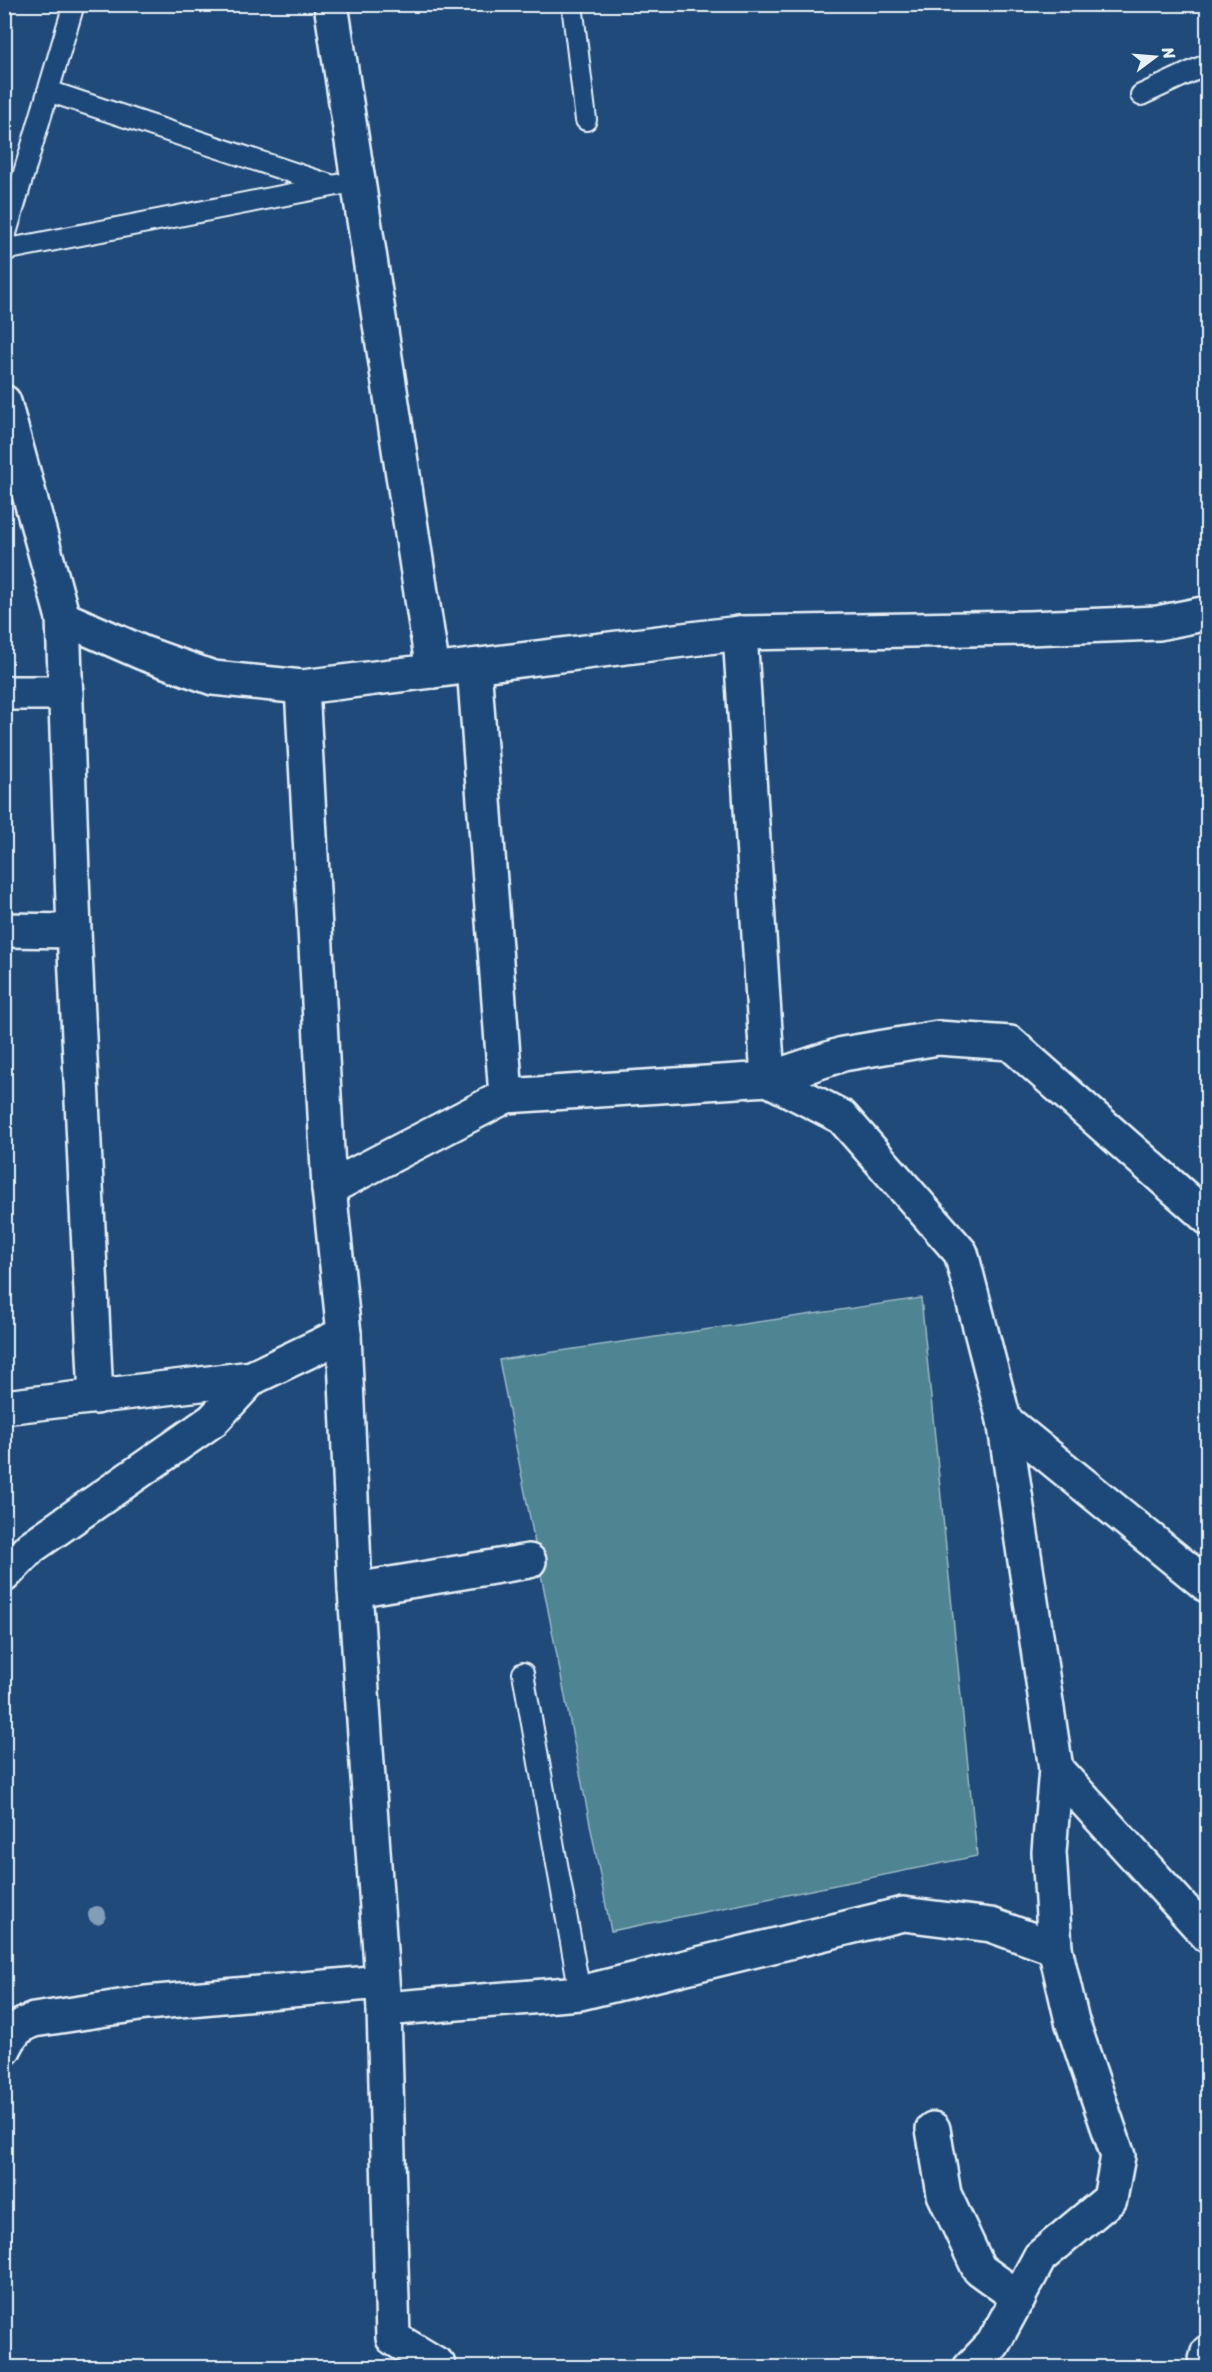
<svg xmlns="http://www.w3.org/2000/svg" width="1212" height="2372" font-family="Sriracha,sans-serif">
	<style>
		.green { fill: #4f8492; stroke: #9cbac5; stroke-width: 1.5 }
		.lines { fill: none; stroke-linecap: round; stroke-linejoin: round }
		.lane-casing { stroke: #e8f1f8; stroke-width: 24 }
		.street-casing { stroke: #e8f1f8; stroke-width: 38 }
		.lane { stroke: #1f4a7a; stroke-width: 20 }
		.street { stroke: #1f4a7a; stroke-width: 33 }
		.tree { fill: #819db7 }
	</style>
	<rect width="100%" height="100%" fill="#1f4a7a"/>
	<filter id="ink" filterUnits="userSpaceOnUse"><feTurbulence type="fractalNoise" baseFrequency=".0167" numOctaves="2"/><feDisplacementMap in="SourceGraphic" scale="12" xChannelSelector="R" yChannelSelector="G"/><feConvolveMatrix kernelMatrix="1 2 1 2 8 2 1 2 1" color-interpolation-filters="sRGB"/></filter>
	<g filter="url(#ink)">
		<polygon class="green" points="921,1298 977,1856 611,1931 499,1360"/>
		<g class="lines">
			<g class="lane-casing">
				<g id="lane">
					<polyline points="572,4 586,120"/>
					<polyline points="48,91 330,185"/>
					<polyline points="1141,95 1208,64"/>
					<polyline points="4,240 74,4"/>
					<polyline points="4,250 358,181"/>
					<polyline points="523,1673 580,1993"/>
				</g>
			</g>
			<g class="street-casing">
				<g id="street">
					<polyline points="331,4 433,671"/>
					<polyline points="4,402 63,618 143,653 213,678 302,687 740,633 1028,628 1158,623 1208,613"/>
					<polyline points="63,618 74,931 96,1397"/>
					<polyline points="740,633 768,1079"/>
					<polyline points="474,666 506,1096"/>
					<polyline points="302,687 329,1188 344,1334 355,1590 384,2009 393,2338 438,2365 438,2368"/>
					<polyline points="4,693 66,693"/>
					<polyline points="4,930 74,931"/>
					<polyline points="768,1079 842,1117 961,1253 1004,1420 1056,1769 1049,1852 1055,1948 1072,2021 1118,2156 1110,2199 1040,2257 993,2344 970,2368"/>
					<polyline points="329,1188 506,1096 768,1079 843,1054 938,1038 1010,1043 1208,1218"/>
					<polyline points="4,1407 252,1378 344,1334"/>
					<polyline points="1004,1420 1208,1586"/>
					<polyline points="4,1575 31,1547 213,1420 252,1378"/>
					<polyline points="355,1590 529,1561"/>
					<polyline points="1056,1769 1208,1936"/>
					<polyline points="384,2009 580,1993 903,1914 991,1925 1055,1948"/>
					<path d="M 4,2049 C 12,2033 17,2026 34,2020 L 146,2003 L 381,1982"/>
					<polyline points="933,2129 944,2194 979,2269 1019,2298"/>
					<polyline points="1204,2368 1208,2352"/>
				</g>
			</g>
			<use href="#lane" class="lane"/>
			<use href="#street" class="street"/>
		</g>
		<circle class="tree" cx="97" cy="1915" r="9"/>
	</g>
	<rect width="1212" height="2372" fill="none" stroke="#1f4a7a" stroke-width="24"/>
	<rect x="12" y="12" width="1188" height="2348" fill="none" stroke="#e8f1f8" stroke-width="2" filter="url(#ink)"/>
	<g transform="translate(1155 57) rotate(74)" stroke="#1f4a7a" stroke-width="4.5" paint-order="stroke">
	<path d="M0-4.5L10 22L0 15L-10 22Z" fill="#e8f1f8"/>
	<text y="-9" font-size="16" font-weight="bold" text-anchor="middle" fill="#e8f1f8">N</text>
	</g>
</svg>
